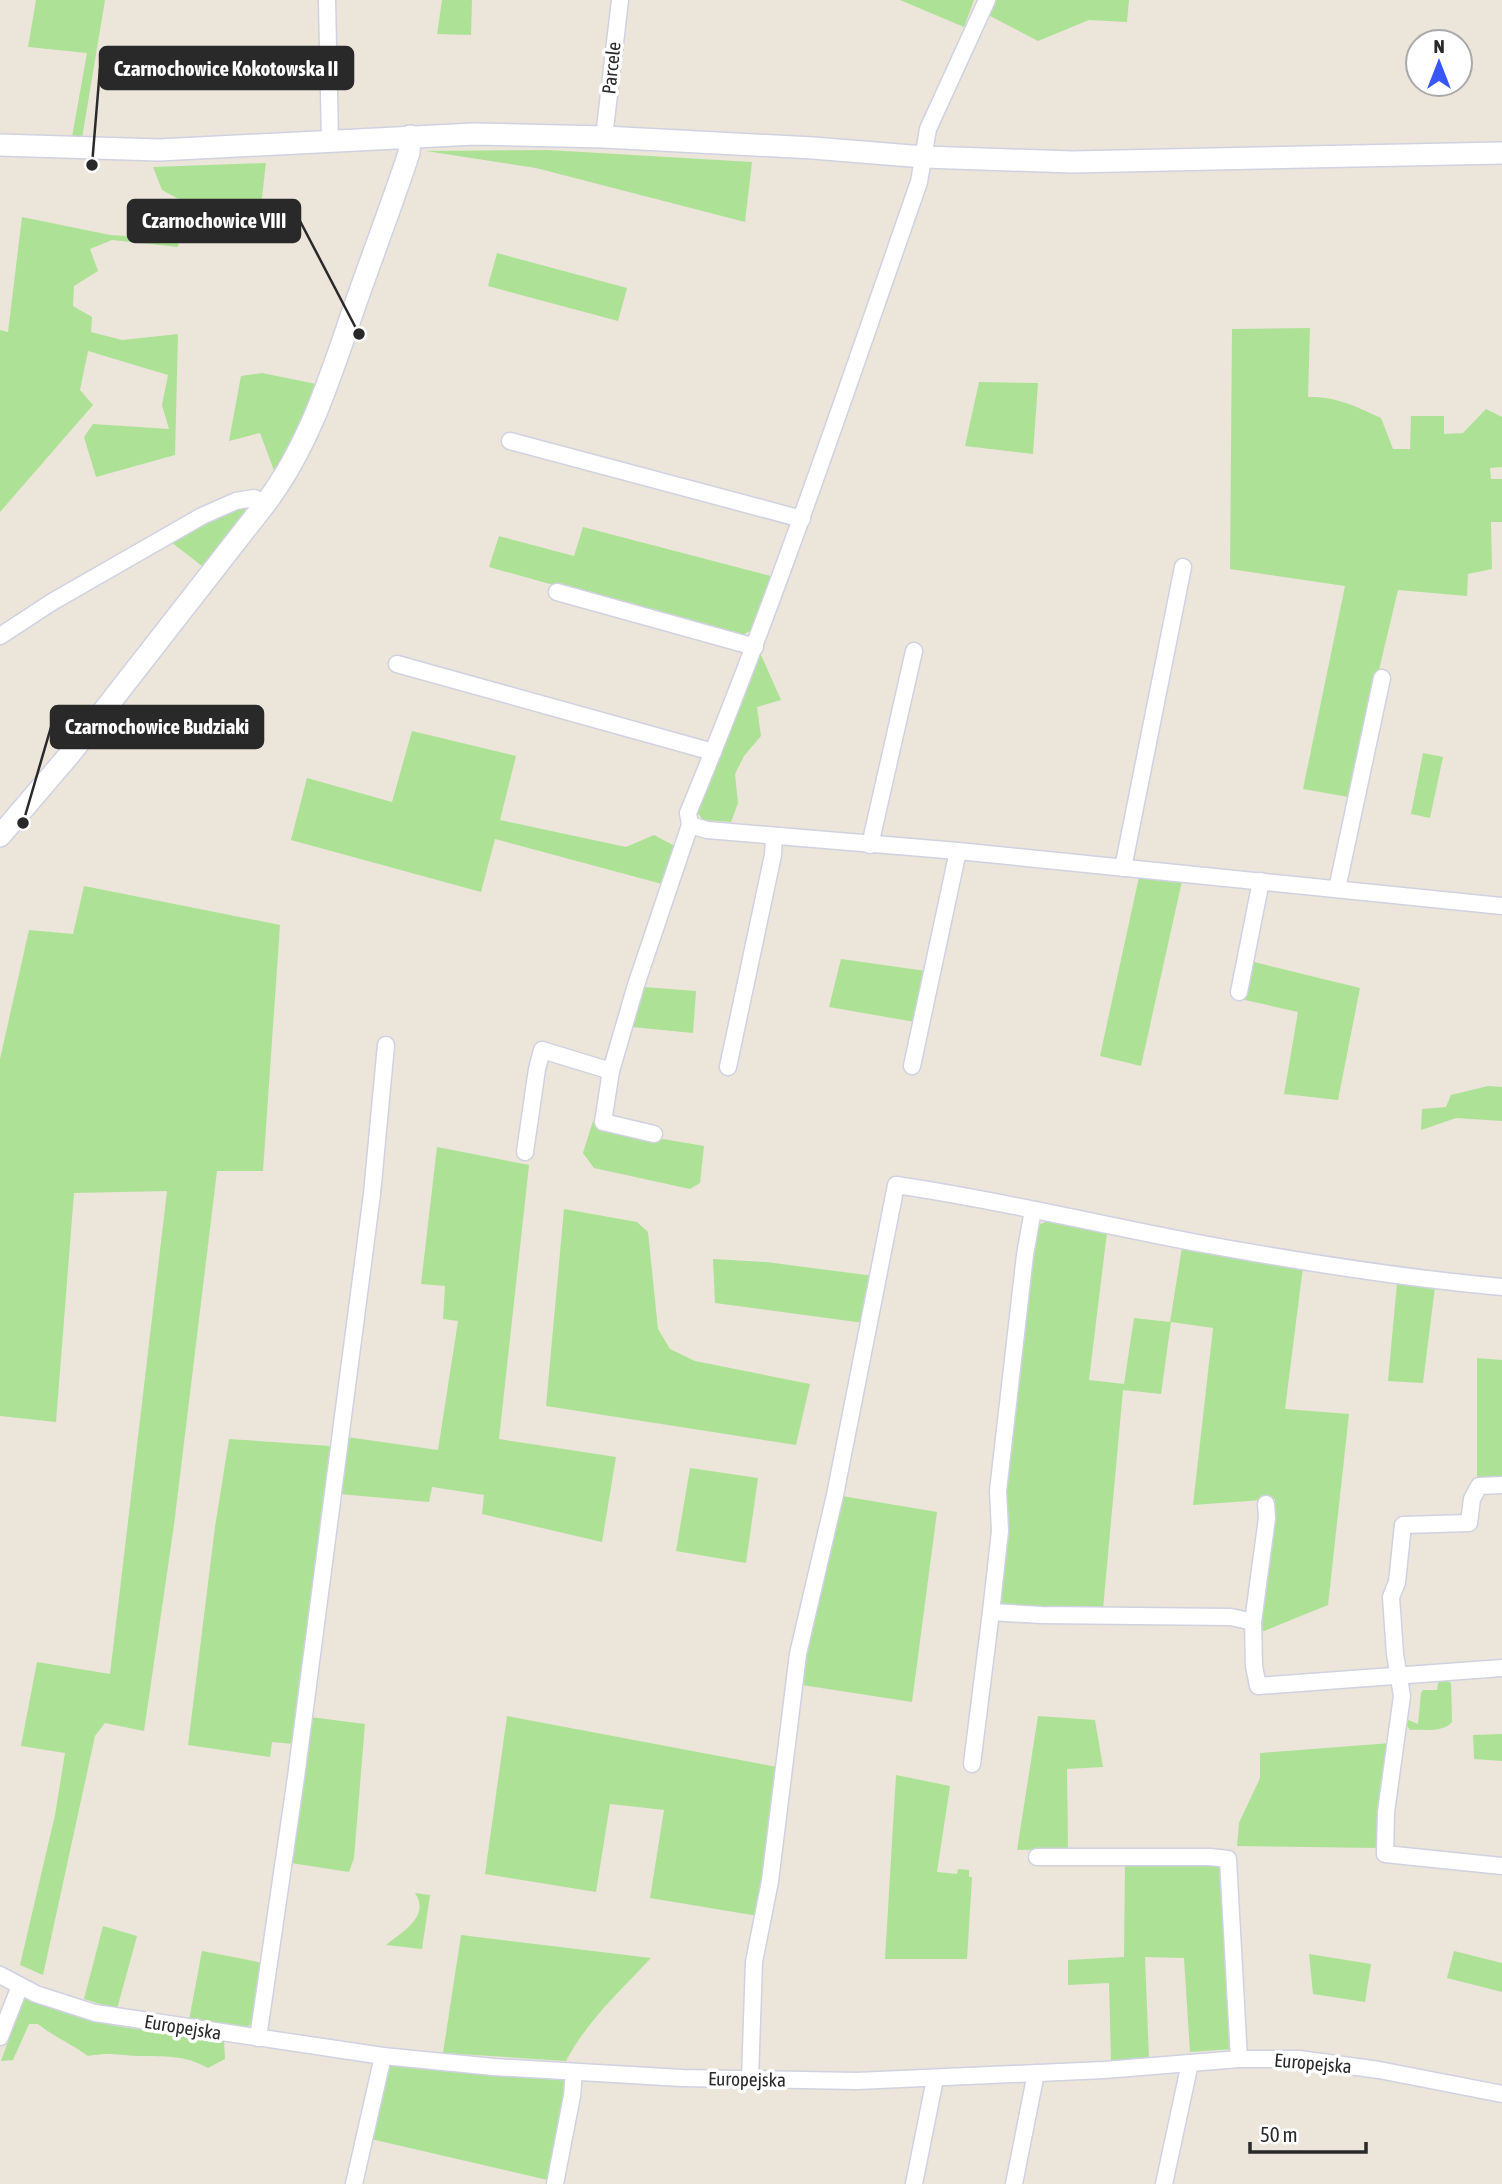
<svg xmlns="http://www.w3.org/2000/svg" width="1502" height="2184" font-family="'Asap Condensed',sans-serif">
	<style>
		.green { fill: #ade296 }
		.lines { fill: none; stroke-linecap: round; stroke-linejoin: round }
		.street-casing { stroke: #d0d2e2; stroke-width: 19 }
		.secondary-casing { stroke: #d0d2e2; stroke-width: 24 }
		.street { stroke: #fff; stroke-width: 16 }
		.secondary { stroke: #fff; stroke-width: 21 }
		.labels { text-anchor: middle; stroke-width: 7; stroke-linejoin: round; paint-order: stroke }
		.street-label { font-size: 19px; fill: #292929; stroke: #fff }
		.leader { fill: none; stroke: #292929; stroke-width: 2.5 }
		.callout-dot { fill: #292929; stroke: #fff; stroke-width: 2.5 }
		.callout { fill: #292929; stroke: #292929; stroke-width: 2.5 }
		.callout-label { font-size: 21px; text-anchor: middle; font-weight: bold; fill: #fff }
	</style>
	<rect width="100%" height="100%" fill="#ebe5da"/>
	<g class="green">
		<polygon points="36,0 105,0 82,138 72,137 87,53 28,47"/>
		<polygon points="442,0 472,0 471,35 437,34"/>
		<polygon points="900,0 974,0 964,27"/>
		<polygon points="995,0 1129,0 1127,22 1089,20 1038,41 988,15"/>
		<polygon points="548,150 752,162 745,222 536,168 426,151"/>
		<polygon points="266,163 260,214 237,213 197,228 180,228 178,247 112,240 90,249 98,271 74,286 73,306 92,317 91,332 122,340 178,334 175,455 96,477 84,437 93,424 169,429 162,405 168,375 88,351 80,390 93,405 0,512 0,330 8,332 22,217 110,235 174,239 186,203 162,190 153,167"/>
		<polygon points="497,253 627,288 618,321 488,286"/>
		<path d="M 1310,328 L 1308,397 C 1336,396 1357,407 1381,418 L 1393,449 L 1410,449 L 1411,416 L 1444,416 L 1444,434 L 1463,433 L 1486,409 L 1502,417 L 1502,467 L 1490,468 L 1491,479 L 1502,479 L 1502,522 L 1491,522 L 1492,569 L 1468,574 L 1467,596 L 1398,590 L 1378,674 L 1354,798 L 1303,789 L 1345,586 L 1230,569 L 1232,329 Z"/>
		<polygon points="262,373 316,384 312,403 275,473 260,433 229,441 241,376"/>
		<polygon points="979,382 1038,383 1033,454 965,446"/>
		<polygon points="244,506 250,510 202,566 171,542 211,516"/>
		<polygon points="583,527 771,576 754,629 738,637 489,567 499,536 574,556"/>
		<polygon points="757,646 781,700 757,707 761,736 744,756 735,774 738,803 731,822 703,820 696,811"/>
		<polygon points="412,731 516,756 500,820 626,847 654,835 675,846 662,884 495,839 481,892 291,840 307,778 392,802"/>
		<polygon points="1423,753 1443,757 1430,818 1411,814"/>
		<polygon points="1139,877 1182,881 1141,1066 1100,1056"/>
		<polygon points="84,886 280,925 263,1171 217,1171 174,1525 144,1731 105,1723 95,1736 43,1975 20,1965 55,1815 65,1753 21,1746 37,1662 110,1674 167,1191 74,1193 56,1422 0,1416 0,1059 29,930 73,934"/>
		<polygon points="841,959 926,971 915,1022 829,1007"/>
		<polygon points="1254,962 1360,988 1338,1100 1284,1094 1298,1012 1245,1000"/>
		<polygon points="644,987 696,991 693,1033 632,1027"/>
		<polygon points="1488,1086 1502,1087 1502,1121 1456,1118 1421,1130 1422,1109 1446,1107 1451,1095"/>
		<polygon points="593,1121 598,1127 610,1130 704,1146 700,1183 690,1189 594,1168 583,1153"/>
		<polygon points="437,1147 529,1165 499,1439 616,1457 602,1542 482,1514 484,1495 432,1487 429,1502 339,1494 347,1437 438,1450 458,1321 443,1319 445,1286 421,1284"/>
		<polygon points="564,1209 637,1222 648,1232 658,1329 670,1349 695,1361 810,1384 796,1445 546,1406"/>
		<polygon points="1050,1220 1107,1232 1089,1380 1124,1384 1134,1318 1170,1322 1182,1247 1303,1267 1285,1409 1349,1414 1328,1605 1259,1633 1275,1499 1193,1505 1213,1328 1171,1322 1161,1394 1123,1390 1103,1609 1001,1605 1006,1526 1003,1498 1036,1226"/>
		<polygon points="713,1259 766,1262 874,1276 864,1323 715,1303"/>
		<polygon points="1397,1283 1435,1287 1423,1383 1388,1381"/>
		<polygon points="1477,1358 1502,1360 1502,1478 1477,1478"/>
		<polygon points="229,1439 330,1446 294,1744 272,1742 270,1757 188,1745 215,1527"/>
		<polygon points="690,1468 758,1478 746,1563 676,1551"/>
		<polygon points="842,1496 937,1512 912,1702 802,1685 808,1642"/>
		<path d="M 1444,1679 L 1451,1683 L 1452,1722 C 1443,1733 1424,1729 1410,1730 L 1405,1723 L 1406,1719 L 1418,1724 L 1421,1693 L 1423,1690 L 1437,1690 L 1438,1683 Z"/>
		<polygon points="507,1716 777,1767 758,1916 650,1898 664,1810 610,1804 596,1892 485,1874"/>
		<polygon points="1038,1716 1095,1720 1103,1767 1067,1769 1068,1849 1017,1850"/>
		<polygon points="310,1717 365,1724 354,1858 349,1872 291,1863"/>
		<polygon points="1502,1734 1502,1761 1474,1759 1473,1735"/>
		<polygon points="1391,1743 1380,1848 1237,1846 1239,1823 1260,1778 1260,1753"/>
		<polygon points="896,1775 950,1786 937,1872 957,1874 958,1869 969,1870 969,1877 972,1877 967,1959 885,1959"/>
		<polygon points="1125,1862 1217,1865 1221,1871 1233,2049 1190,2052 1184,1958 1145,1957 1149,2058 1111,2061 1109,1983 1068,1985 1068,1960 1124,1957"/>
		<path d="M 415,1893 L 430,1895 L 422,1949 L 386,1945 C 402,1932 431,1916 415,1893 Z"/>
		<polygon points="103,1926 137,1936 117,2009 84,1999"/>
		<path d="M 461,1935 L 651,1958 C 620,1991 587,2021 566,2061 L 443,2053 Z"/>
		<polygon points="202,1951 263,1963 254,2022 245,2028 189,2020"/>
		<polygon points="1454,1951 1502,1963 1502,1992 1447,1978"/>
		<polygon points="1309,1954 1371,1964 1365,2002 1313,1994"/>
		<path d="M 28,1998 L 115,2026 L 224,2041 L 225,2059 L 208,2068 C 182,2054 166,2057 138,2056 C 118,2055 109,2052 88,2056 C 72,2044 54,2037 38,2024 L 29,2024 L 13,2060 L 1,2061 L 23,2000 Z"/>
		<polygon points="387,2065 565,2080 568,2083 552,2181 371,2139"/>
	</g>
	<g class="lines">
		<g class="street-casing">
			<g id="street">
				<polyline points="327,0 330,140"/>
				<path d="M 987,0 L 928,129 L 919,182 C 845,394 774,606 688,813 L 690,825 L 707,830 L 958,851 L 1502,906"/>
				<polyline points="604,137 620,0"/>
				<polyline points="510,441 802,519"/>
				<polyline points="557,592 755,647"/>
				<polyline points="0,636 52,602 202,516 236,501 254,498 265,504"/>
				<polyline points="397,664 713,752"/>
				<polyline points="870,845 914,651"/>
				<polyline points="1123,868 1183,567"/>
				<polyline points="1337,889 1382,678"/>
				<polyline points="1239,992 1261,881"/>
				<polyline points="912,1066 958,851"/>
				<polyline points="728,1067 773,855 774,836"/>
				<polyline points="654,1134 603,1122 611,1071 636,985 690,825"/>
				<polyline points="525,1152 537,1069 542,1050 611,1071"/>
				<polyline points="1502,1485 1479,1486 1472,1499 1469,1523 1403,1525 1397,1582 1391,1597 1395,1654 1402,1696 1386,1812 1385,1854 1502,1866"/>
				<polyline points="991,1612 1000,1531 998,1491 1025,1255 1033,1210"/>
				<polyline points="1253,1622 1267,1518 1266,1504"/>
				<polyline points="972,1764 991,1612 1041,1615 1231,1617 1253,1622 1254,1666 1258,1686 1502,1668"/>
				<polyline points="1037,1857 1210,1857 1228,1859 1239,2059"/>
				<polyline points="0,1975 36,1994 95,2013 383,2056 494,2067 682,2078 857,2081 1104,2070 1239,2059 1299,2059 1379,2070 1502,2094"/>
				<polyline points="0,2037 20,1986"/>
				<polyline points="258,2038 296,1777 372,1194 386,1045"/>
				<path d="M 750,2079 L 754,1962 L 770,1881 L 798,1654 L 835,1495 L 896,1185 C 1000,1200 1101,1225 1203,1244 C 1302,1262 1402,1278 1502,1287"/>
				<polyline points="354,2184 383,2056"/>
				<polyline points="555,2184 572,2096 574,2072"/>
				<polyline points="914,2184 935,2079"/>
				<polyline points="1014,2184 1036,2073"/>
				<polyline points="1164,2184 1190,2063"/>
			</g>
		</g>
		<g class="secondary-casing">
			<g id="secondary">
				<polyline points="0,145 159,150 474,134 604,137 813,148 924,157 1072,162 1502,153"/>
				<path d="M 0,836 L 70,754 L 265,504 C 310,445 331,374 355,305 C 373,254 392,204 409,153 L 410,136"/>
			</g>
		</g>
		<use href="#street" class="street"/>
		<use href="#secondary" class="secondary"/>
	</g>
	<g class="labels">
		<g class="street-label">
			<text transform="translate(611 68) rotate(-84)" y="7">Parcele</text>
			<text transform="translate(183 2027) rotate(9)" y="7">Europejska</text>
			<text transform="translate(1313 2063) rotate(5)" y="7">Europejska</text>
			<text transform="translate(747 2079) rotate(1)" y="7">Europejska</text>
		</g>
	</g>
	<path class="leader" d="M92 165L100 68M359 334L300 221M23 823L51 727"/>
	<g class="callout-dot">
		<circle cx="92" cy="165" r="7"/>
		<circle cx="359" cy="334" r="7"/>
		<circle cx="23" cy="823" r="7"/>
	</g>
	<g class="callout">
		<rect x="100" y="47" width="253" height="42" rx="7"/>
		<rect x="128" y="200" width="172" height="42" rx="7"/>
		<rect x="51" y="706" width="212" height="42" rx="7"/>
	</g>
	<g class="callout-label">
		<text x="226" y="76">Czarnochowice Kokotowska II</text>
		<text x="214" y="228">Czarnochowice VIII</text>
		<text x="157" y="734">Czarnochowice Budziaki</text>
	</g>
	<g transform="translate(1439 63)"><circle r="33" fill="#ffffff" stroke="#a9a9a9" stroke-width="2"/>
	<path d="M0-5L12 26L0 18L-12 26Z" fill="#3956f9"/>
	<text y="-10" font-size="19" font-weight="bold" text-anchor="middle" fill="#292929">N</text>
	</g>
	<path d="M1250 2142v10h116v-10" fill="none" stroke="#292929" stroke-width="3.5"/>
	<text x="1260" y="2142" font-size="21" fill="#292929" stroke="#ffffff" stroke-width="5" paint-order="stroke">50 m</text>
</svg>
